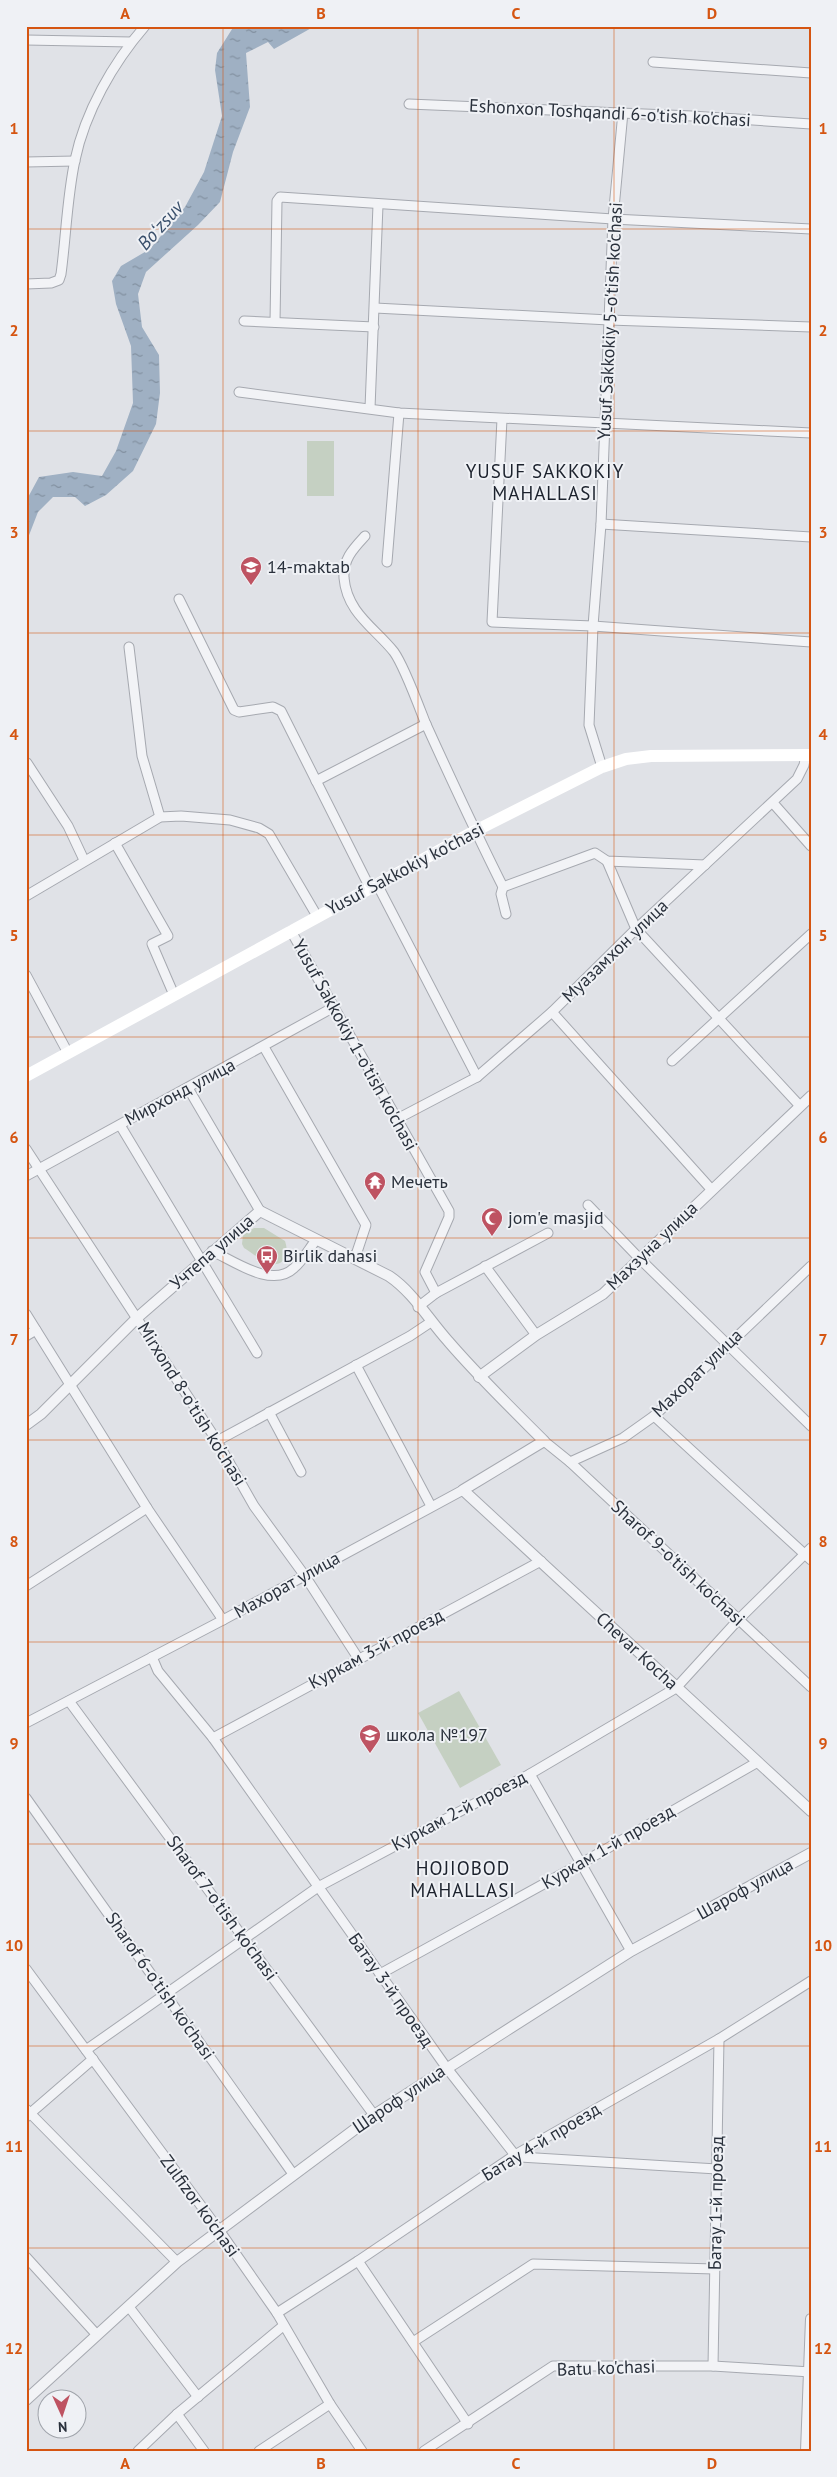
<svg xmlns="http://www.w3.org/2000/svg" width="837" height="2477" font-family="'PT Sans',sans-serif">
	<style>
		.green { fill: #c5d0c2 }
		.water { fill: url(#water-ripples) }
		.lines { fill: none; stroke-linecap: round; stroke-linejoin: round }
		.minor-casing { stroke: #a6a9b0; stroke-width: 11 }
		.tertiary-casing { stroke: #a6a9b0; stroke-width: 12 }
		.minor { stroke: #f2f3f6; stroke-width: 9 }
		.tertiary { stroke: #f2f3f6; stroke-width: 10 }
		.secondary { stroke: #fff; stroke-width: 12 }
		.grid { fill: none; stroke: #d55511; stroke-width: 1; stroke-opacity: 0.55 }
		.labels { text-anchor: middle; stroke-width: 4; stroke-linejoin: round; paint-order: stroke }
		.street-label { font-size: 18px; fill: #2a313c; stroke: #eff1f5 }
		.poi-label { font-size: 18px; fill: #2a313c; stroke: #eff1f5; text-anchor: start }
		.water-label { font-size: 19px; font-style: italic; fill: #394f6b; stroke: #eff1f5 }
		.neighbourhood-label { font-size: 19px; letter-spacing: 1px; fill: #1c222d; stroke: #eff1f5 }
		.neatline { fill: none; stroke: #d55511; stroke-width: 2 }
		.grid-label { font-size: 16px; text-anchor: middle; font-weight: bold; fill: #d55511 }
	</style>
	<defs>
		<pattern id="water-ripples" width="26" height="14" patternUnits="userSpaceOnUse" patternTransform="scale(1.25)"><rect width="26" height="14" fill="#9fb0c3"/><path d="M2 4q2-2 4 0t4 0M15 11q2-2 4 0t4 0" fill="none" stroke="#8290a0"/></pattern>
	</defs>
	<rect width="100%" height="100%" fill="#e0e2e7"/>
	<g class="green">
		<polygon points="334,441 334,496 307,496 307,441"/>
		<path d="M 254,1228 L 264,1228 L 285,1241 C 287,1247 287,1251 285,1257 C 277,1275 254,1254 244,1248 L 242,1244 L 243,1235 Z"/>
		<polygon points="459,1691 501,1765 460,1788 418,1713"/>
	</g>
	<polygon class="water" points="234,26 315,26 274,49 268,42 246,53 250,107 233,152 220,202 198,225 146,272 138,294 142,327 159,355 160,393 156,424 133,471 106,495 85,506 75,497 53,497 38,512 26,543 26,501 39,477 73,472 102,476 116,451 133,403 131,346 116,304 112,281 121,266 150,249 185,207 204,172 222,116 215,70 217,53"/>
	<g class="lines">
		<g class="minor-casing">
			<g id="minor">
				<polyline points="26,40 131,42"/>
				<polyline points="653,62 811,73"/>
				<polyline points="409,104 692,116 811,124"/>
				<polyline points="26,162 75,161"/>
				<path d="M 26,284 L 51,283 L 59,280 L 61,274 C 66,237 67,197 75,160 C 85,112 113,63 145,26"/>
				<polyline points="375,308 609,320 811,327"/>
				<polyline points="244,321 374,327"/>
				<polyline points="275,322 277,201 280,197 613,219 811,229"/>
				<polyline points="239,392 399,413 811,433"/>
				<polyline points="370,408 378,205"/>
				<polyline points="502,419 492,622 593,626 811,642"/>
				<polyline points="601,524 811,537"/>
				<path d="M 365,536 C 353,549 343,559 344,578 C 347,613 375,628 394,652 C 404,666 418,704 425,722 C 450,777 476,833 503,887 L 501,894 L 506,914"/>
				<polyline points="387,562 399,413"/>
				<polyline points="179,599 234,710 239,712 273,707 281,711 370,888"/>
				<polyline points="129,647 142,756 160,817"/>
				<polyline points="27,763 68,826 84,860"/>
				<polyline points="602,767 589,725 593,626 601,524 613,219 623,112"/>
				<polyline points="316,781 426,724"/>
				<polyline points="773,803 811,846"/>
				<polyline points="115,843 168,936 152,944 174,995"/>
				<polyline points="607,861 636,929 800,1106"/>
				<polyline points="377,884 477,1077"/>
				<polyline points="503,887 595,853 607,861 705,865"/>
				<polyline points="26,896 160,817 181,816 230,820 259,828 269,834 317,916"/>
				<polyline points="291,931 449,1211 449,1217 425,1272 436,1293"/>
				<polyline points="26,975 68,1053"/>
				<polyline points="552,1012 711,1189"/>
				<polyline points="264,1047 366,1225 355,1258"/>
				<polyline points="672,1061 811,934"/>
				<polyline points="188,1088 260,1211"/>
				<polyline points="397,1119 477,1077 552,1012 636,929 797,779 804,765 806,755"/>
				<polyline points="120,1125 257,1353"/>
				<polyline points="26,1149 217,1441 254,1506 305,1576 358,1658"/>
				<polyline points="26,1176 334,1007"/>
				<polyline points="588,1205 640,1259 811,1426"/>
				<path d="M 212,1251 C 234,1261 272,1289 294,1268 C 303,1260 309,1249 316,1240"/>
				<polyline points="485,1266 536,1335"/>
				<polyline points="418,1307 436,1293 548,1233"/>
				<polyline points="26,1314 147,1508 223,1620"/>
				<polyline points="26,1336 36,1330"/>
				<polyline points="356,1365 431,1506"/>
				<polyline points="269,1412 301,1472"/>
				<polyline points="654,1416 811,1560"/>
				<polyline points="217,1441 410,1336 431,1322"/>
				<polyline points="544,1441 570,1462 811,1687"/>
				<polyline points="570,1462 623,1438 654,1416 811,1266"/>
				<polyline points="26,1586 147,1508"/>
				<polyline points="152,1657 158,1671 213,1738 446,2067 515,2155 520,2157 717,2169"/>
				<polyline points="69,1701 374,2115"/>
				<polyline points="26,1723 223,1620 463,1490"/>
				<polyline points="213,1738 541,1561"/>
				<polyline points="530,1774 631,1951"/>
				<polyline points="26,1798 293,2174"/>
				<polyline points="26,1969 219,2230 277,2313 330,2404 362,2451"/>
				<polyline points="380,1974 580,1864 756,1763"/>
				<polyline points="86,2050 318,1887 530,1774 676,1688 738,1620 811,1548"/>
				<polyline points="26,2109 177,2262"/>
				<polyline points="26,2117 93,2059"/>
				<polyline points="26,2257 97,2335"/>
				<polyline points="358,2261 468,2424"/>
				<polyline points="129,2307 198,2397"/>
				<polyline points="277,2313 358,2261 515,2155 719,2039 811,1981"/>
				<polyline points="413,2342 533,2264 715,2269"/>
				<polyline points="713,2366 719,2039"/>
				<polyline points="177,2414 204,2451"/>
				<polyline points="138,2451 177,2414 283,2326"/>
				<polyline points="259,2451 330,2404"/>
				<polyline points="424,2451 553,2366 713,2366 811,2372"/>
			</g>
		</g>
		<g class="tertiary-casing">
			<g id="tertiary">
				<polyline points="479,1377 536,1335 603,1294 811,1096"/>
				<path d="M 26,1425 L 41,1414 L 138,1317 L 260,1211 L 389,1276 C 413,1292 429,1320 448,1341 C 478,1376 511,1408 544,1441 L 463,1490 L 811,1811"/>
				<polyline points="26,2400 177,2262 374,2115 631,1951 811,1853"/>
				<polyline points="806,2451 811,2319"/>
			</g>
		</g>
		<use href="#minor" class="minor"/>
		<use href="#tertiary" class="tertiary"/>
		<polyline class="secondary" points="26,1076 475,831 602,767 626,759 651,756 811,755"/>
	</g>
	<path class="grid" d="M 223,26 L 223,2451M 418,26 L 418,2451M 614,26 L 614,2451M 26,229 L 811,229M 26,431 L 811,431M 26,633 L 811,633M 26,835 L 811,835M 26,1037 L 811,1037M 26,1238 L 811,1238M 26,1440 L 811,1440M 26,1642 L 811,1642M 26,1844 L 811,1844M 26,2046 L 811,2046M 26,2248 L 811,2248"/>
	<defs>
		<g id="school-pin" transform="scale(1.125)"><path d="M0 17L-7.5 6A9.5 9.5 0 1 1 7.5 6Z" fill="#be5362" stroke="#eff1f5"/><path d="M0-5L7-2L0 1L-7-2ZM-4 1L0 2.5L4 1V4Q0 6-4 4Z" fill="#fff"/></g>
		<g id="temple-pin" transform="scale(1.125)"><path d="M0 17L-7.5 6A9.5 9.5 0 1 1 7.5 6Z" fill="#be5362" stroke="#eff1f5"/><path d="M0-6L5-2H3V0L6.5 2.5H4V6H1.5V3h-3V6H-4V2.5H-6.5L-3 0V-2H-5Z" fill="#fff"/></g>
		<g id="mosque-pin" transform="scale(1.125)"><path d="M0 17L-7.5 6A9.5 9.5 0 1 1 7.5 6Z" fill="#be5362" stroke="#eff1f5"/><path d="M3.5-4.9A6 6 0 1 0 3.5 4.9A5 5 0 1 1 3.5-4.9Z" fill="#fff"/></g>
		<g id="bus-pin" transform="scale(1.125)"><path d="M0 17L-7.5 6A9.5 9.5 0 1 1 7.5 6Z" fill="#be5362" stroke="#eff1f5"/><path d="M-5-6H5V4H4V6H2V4H-2V6H-4V4H-5ZM-3.5-4V0h7V-4ZM-3.5 1.2v1.5H-2V1.2ZM2 1.2v1.5H3.5V1.2Z" fill="#fff"/></g>
	</defs>
	<g fill-rule="evenodd">
		<use href="#school-pin" x="251" y="567"/>
		<use href="#temple-pin" x="375" y="1182"/>
		<use href="#mosque-pin" x="492" y="1218"/>
		<use href="#bus-pin" x="267" y="1256"/>
		<use href="#school-pin" x="370" y="1735"/>
	</g>
	<g class="labels">
		<g class="street-label">
			<text transform="translate(610 113) rotate(3)" y="6">Eshonxon Toshqandi 6-o'tish ko'chasi</text>
			<text transform="translate(610 321) rotate(-87)" y="6">Yusuf Sakkokiy 5-o'tish ko'chasi</text>
			<text transform="translate(405 869) rotate(-28)" y="6">Yusuf Sakkokiy ko'chasi</text>
			<text transform="translate(615 951) rotate(-44)" y="6">Муазамхон улица</text>
			<text transform="translate(355 1045) rotate(61)" y="6">Yusuf Sakkokiy 1-o'tish ko'chasi</text>
			<text transform="translate(180 1092) rotate(-28)" y="6">Мирхонд улица</text>
			<text transform="translate(652 1246) rotate(-44)" y="6">Махзуна улица</text>
			<text transform="translate(212 1252) rotate(-41)" y="6">Учтепа улица</text>
			<text transform="translate(697 1373) rotate(-44)" y="6">Махорат улица</text>
			<text transform="translate(192 1404) rotate(58)" y="6">Mirxond 8-o'tish ko'chasi</text>
			<text transform="translate(678 1563) rotate(43)" y="6">Sharof 9-o'tish ko'chasi</text>
			<text transform="translate(287 1585) rotate(-29)" y="6">Махорат улица</text>
			<text transform="translate(376 1649) rotate(-28)" y="6">Куркам 3-й проезд</text>
			<text transform="translate(637 1651) rotate(43)" y="6">Chevar Kocha</text>
			<text transform="translate(459 1811) rotate(-28)" y="6">Куркам 2-й проезд</text>
			<text transform="translate(608 1847) rotate(-30)" y="6">Куркам 1-й проезд</text>
			<text transform="translate(745 1889) rotate(-29)" y="6">Шароф улица</text>
			<text transform="translate(222 1908) rotate(54)" y="6">Sharof 7-o'tish ko'chasi</text>
			<text transform="translate(160 1986) rotate(55)" y="6">Sharof 6-o'tish ko'chasi</text>
			<text transform="translate(391 1990) rotate(55)" y="6">Батау 3-й проезд</text>
			<text transform="translate(399 2099) rotate(-34)" y="6">Шароф улица</text>
			<text transform="translate(541 2142) rotate(-31)" y="6">Батау 4-й проезд</text>
			<text transform="translate(716 2203) rotate(-89)" y="6">Батау 1-й проезд</text>
			<text transform="translate(200 2206) rotate(54)" y="6">Zulfizor ko'chasi</text>
			<text transform="translate(606 2368) rotate(-2)" y="6">Batu ko'chasi</text>
		</g>
		<g class="poi-label">
			<text x="267" y="573">14-maktab</text>
			<text x="391" y="1188">Мечеть</text>
			<text x="508" y="1224">jom'e masjid</text>
			<text x="283" y="1262">Birlik dahasi</text>
			<text x="386" y="1741">школа №197</text>
		</g>
		<g class="water-label">
			<text transform="translate(160 225) rotate(-48)" y="7">Boʻzsuv</text>
		</g>
		<g class="neighbourhood-label">
			<text x="545" y="478">YUSUF SAKKOKIY<tspan x="545" dy="22">MAHALLASI</tspan></text>
			<text x="463" y="1875">HOJIOBOD<tspan x="463" dy="22">MAHALLASI</tspan></text>
		</g>
	</g>
	<rect width="837" height="2477" fill="none" stroke="#eff1f5" stroke-width="55"/>
	<g transform="translate(62 2414) rotate(177)"><circle r="24" fill="#eff1f5" stroke="#a0a4ab"/>
	<path d="M0-4L9 19L0 12L-9 19Z" fill="#be5362"/>
	<text y="-8" font-size="14" font-weight="bold" text-anchor="middle" fill="#2a313c">N</text>
	</g>
	<rect x="28" y="28" width="782" height="2422" class="neatline"/>
	<g class="grid-label">
		<text x="125" y="19">A</text>
		<text x="321" y="19">B</text>
		<text x="516" y="19">C</text>
		<text x="712" y="19">D</text>
		<text x="14" y="134">1</text>
		<text x="823" y="134">1</text>
		<text x="14" y="336">2</text>
		<text x="823" y="336">2</text>
		<text x="14" y="538">3</text>
		<text x="823" y="538">3</text>
		<text x="14" y="740">4</text>
		<text x="823" y="740">4</text>
		<text x="14" y="941">5</text>
		<text x="823" y="941">5</text>
		<text x="14" y="1143">6</text>
		<text x="823" y="1143">6</text>
		<text x="14" y="1345">7</text>
		<text x="823" y="1345">7</text>
		<text x="14" y="1547">8</text>
		<text x="823" y="1547">8</text>
		<text x="14" y="1749">9</text>
		<text x="823" y="1749">9</text>
		<text x="14" y="1951">10</text>
		<text x="823" y="1951">10</text>
		<text x="14" y="2152">11</text>
		<text x="823" y="2152">11</text>
		<text x="14" y="2354">12</text>
		<text x="823" y="2354">12</text>
		<text x="125" y="2469">A</text>
		<text x="321" y="2469">B</text>
		<text x="516" y="2469">C</text>
		<text x="712" y="2469">D</text>
	</g>
</svg>
